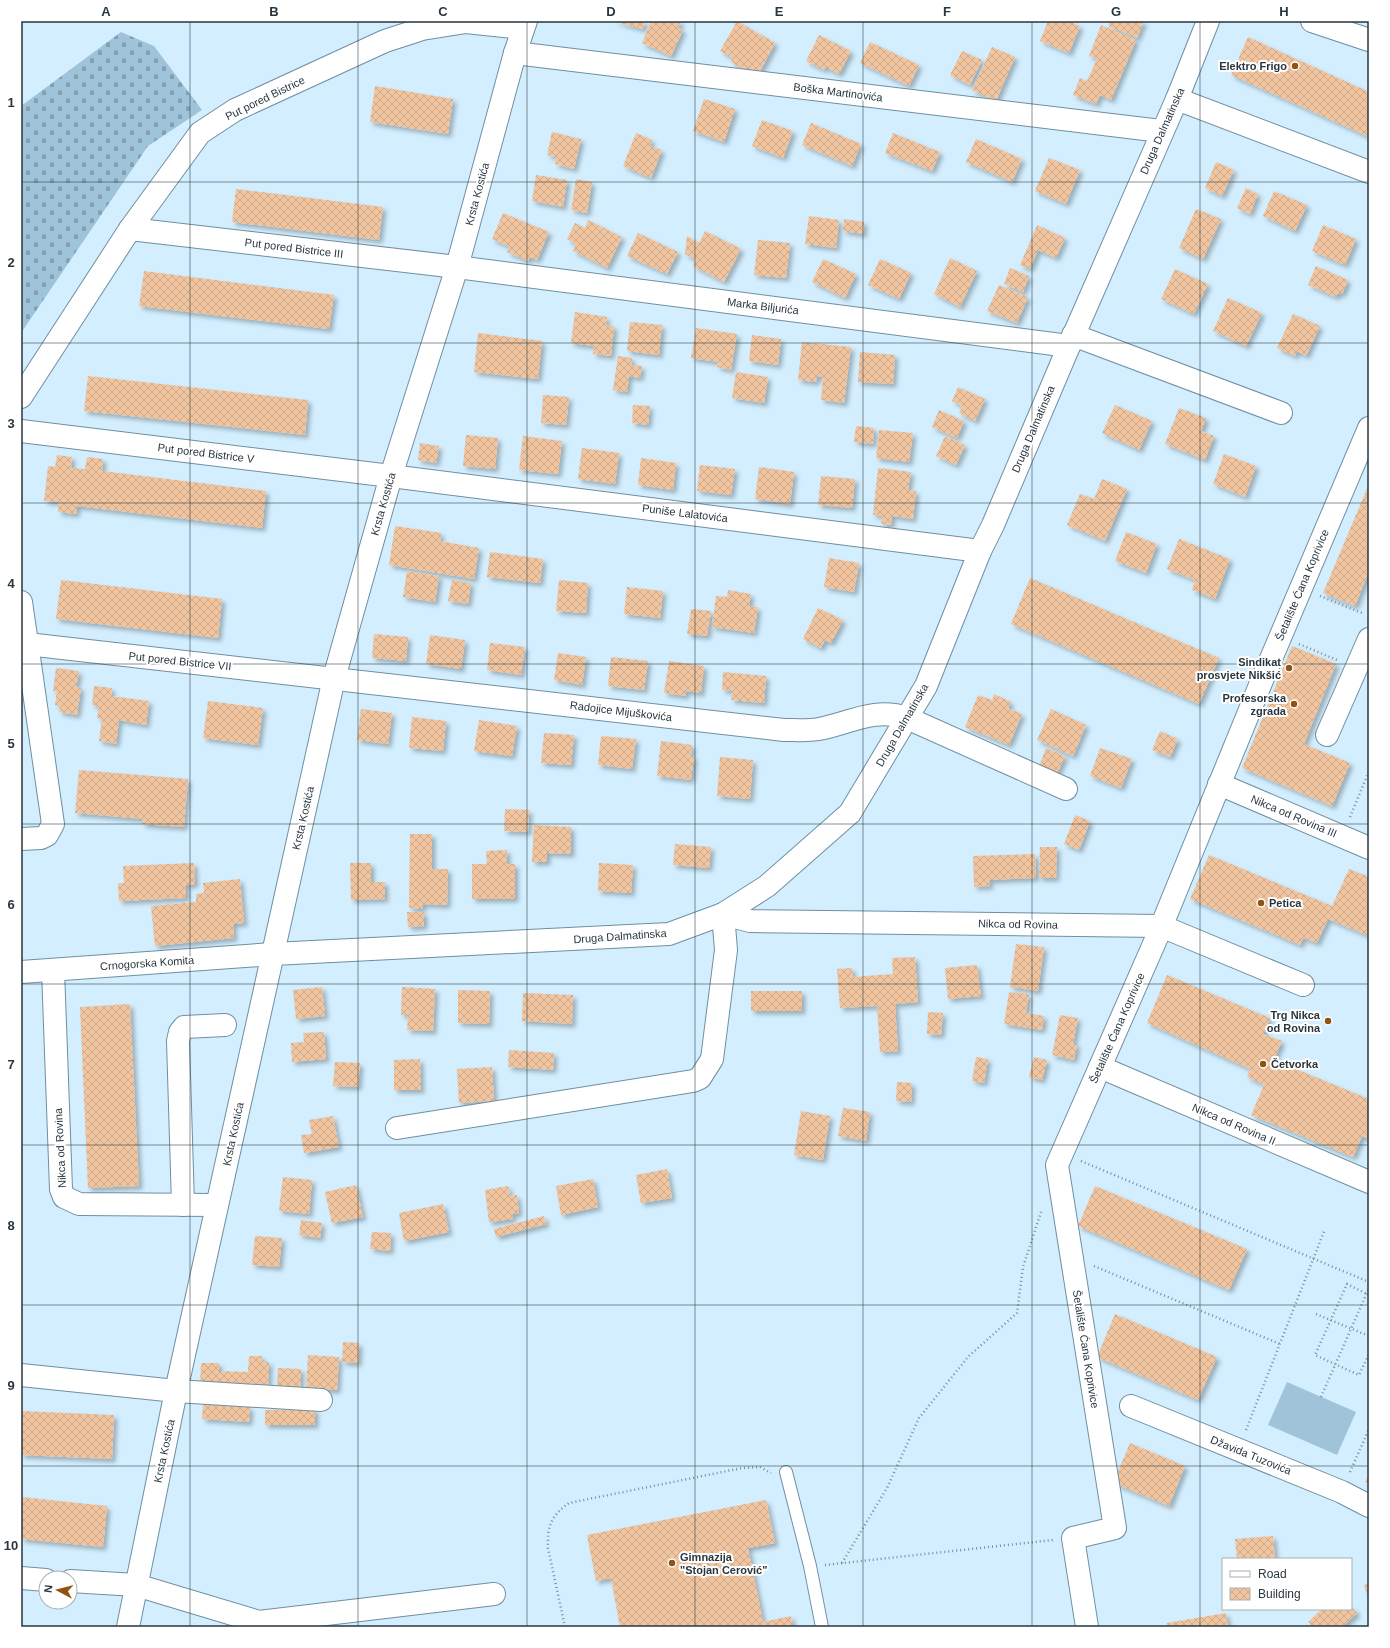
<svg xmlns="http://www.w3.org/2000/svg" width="1390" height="1648" font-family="Helvetica,sans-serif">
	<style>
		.grass { fill: #9fc4da }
		.cemetery { fill: url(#cemetery-stones) }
		.building { fill: url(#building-cross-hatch); filter: url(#shadow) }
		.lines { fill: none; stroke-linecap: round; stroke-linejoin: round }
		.lane-casing { stroke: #6f8fa1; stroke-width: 14 }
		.street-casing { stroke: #6f8fa1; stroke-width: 24 }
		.secondary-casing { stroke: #6f8fa1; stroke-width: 24 }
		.path { stroke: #7a8d99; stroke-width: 2.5; stroke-dasharray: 1 3; stroke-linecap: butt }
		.lane { stroke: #fff; stroke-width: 12 }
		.street { stroke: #fff; stroke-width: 22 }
		.secondary { stroke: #fff; stroke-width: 22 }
		.grid { fill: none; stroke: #29363e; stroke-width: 1; stroke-opacity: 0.55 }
		.poi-dot { fill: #8f5412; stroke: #fff; stroke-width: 1.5 }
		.labels { text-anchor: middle; stroke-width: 4; stroke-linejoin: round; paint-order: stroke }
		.poi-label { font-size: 11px; font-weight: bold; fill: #29363e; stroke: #fff; text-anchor: end }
		.street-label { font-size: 11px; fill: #29363e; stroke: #fff }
		.neatline { fill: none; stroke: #29363e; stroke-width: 1.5 }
		.grid-label { font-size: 13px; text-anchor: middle; font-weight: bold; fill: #29363e }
	</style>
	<defs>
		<pattern id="cemetery-stones" width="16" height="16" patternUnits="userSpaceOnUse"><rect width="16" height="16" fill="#9fc4da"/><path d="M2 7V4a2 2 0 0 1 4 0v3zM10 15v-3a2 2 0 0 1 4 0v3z" fill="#82a0b2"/></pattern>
		<pattern id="building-cross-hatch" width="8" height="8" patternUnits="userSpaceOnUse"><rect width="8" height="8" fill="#f1c59f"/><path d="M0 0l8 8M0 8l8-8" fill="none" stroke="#cfaa8a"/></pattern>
		<filter id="shadow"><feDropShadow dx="3.5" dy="3.5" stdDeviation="2" flood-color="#0004"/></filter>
	</defs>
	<rect width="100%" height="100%" fill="#d3eefe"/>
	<polygon class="grass" points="1287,1382 1356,1412 1337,1455 1268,1425"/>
	<polygon class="cemetery" points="121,32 154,46 202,110 148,146 21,333 21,106"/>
	<g class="building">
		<polygon points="612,21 645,21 643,29"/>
		<polygon points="651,21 681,21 678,28 683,30 671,56 642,43"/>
		<polygon points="737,21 775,43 757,77 731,62 733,58 720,51"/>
		<polygon points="1048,21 1068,21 1080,26 1069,53 1040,41"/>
		<polygon points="1109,21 1144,21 1137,38 1109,27"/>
		<polygon points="1101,25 1136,40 1111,100 1100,95 1096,104 1073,95 1080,78 1087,81 1097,59 1089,56"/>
		<polygon points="819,35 851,51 839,74 825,67 824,70 806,61"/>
		<polygon points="1248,37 1369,92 1369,137 1231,75"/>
		<polygon points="870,42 919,65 909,86 860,63"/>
		<polygon points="992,47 1015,57 996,101 972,90"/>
		<polygon points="962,51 982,60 970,85 950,75"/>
		<polygon points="375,86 453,99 448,134 370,122"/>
		<polygon points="704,99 735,109 724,142 693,131"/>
		<polygon points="762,120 793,131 783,158 752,146"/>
		<polygon points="811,123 861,144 852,166 802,145"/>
		<polygon points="552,132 581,139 574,169 555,164 556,157 547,155"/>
		<polygon points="636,133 652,140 650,146 662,150 651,178 623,166"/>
		<polygon points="893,133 940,152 932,171 885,153"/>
		<polygon points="976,139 1022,159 1012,182 966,162"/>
		<polygon points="1049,158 1080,170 1066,204 1035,191"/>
		<polygon points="1216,162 1234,170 1222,196 1205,188"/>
		<polygon points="536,175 567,180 563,207 532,201"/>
		<polygon points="576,179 592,182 587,213 571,210"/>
		<polygon points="1246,188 1258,194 1250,214 1237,208"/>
		<polygon points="236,189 383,207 379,240 232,222"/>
		<polygon points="1274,191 1307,205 1295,231 1263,216"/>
		<polygon points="1196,209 1221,219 1203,259 1179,248"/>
		<polygon points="503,213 549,232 537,260 530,257 528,261 507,252 510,247 492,239"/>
		<polygon points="809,216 839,220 836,248 805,244"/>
		<polygon points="844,219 864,222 863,234 843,231"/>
		<polygon points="588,220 622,237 607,268 573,251 576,244 567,239 575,223 585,228"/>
		<polygon points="1037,225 1065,238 1056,258 1038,250 1030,269 1020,265"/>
		<polygon points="1323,225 1356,239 1345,265 1312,251"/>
		<polygon points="705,231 741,249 724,282 693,266 696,260 685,254 687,236 699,243"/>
		<polygon points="638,233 678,252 667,274 627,256"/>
		<polygon points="758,240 790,243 786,278 754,275"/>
		<polygon points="950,258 977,271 960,307 934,294"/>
		<polygon points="823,259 856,274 845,298 812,282"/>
		<polygon points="880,259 911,273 899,299 868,285"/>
		<polygon points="1316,266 1348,280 1342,294 1338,293 1336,297 1308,285"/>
		<polygon points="1010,268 1029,276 1023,292 1004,284"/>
		<polygon points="1175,269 1208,284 1194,314 1161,299"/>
		<polygon points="144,271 334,295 329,329 139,306"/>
		<polygon points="999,285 1028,297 1017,323 987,311"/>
		<polygon points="1228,298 1262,313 1246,346 1213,331"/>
		<polygon points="575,312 607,317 606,325 614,326 611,356 593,354 594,346 571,343"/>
		<polygon points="1293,314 1320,326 1306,356 1297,351 1295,356 1277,348"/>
		<polygon points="630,322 662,325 659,355 627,351"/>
		<polygon points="696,328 737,334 731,370 717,367 718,362 691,358"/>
		<polygon points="478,333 542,341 538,379 474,372"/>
		<polygon points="752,335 781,339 778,365 749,361"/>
		<polygon points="802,342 851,347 844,403 821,400 823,377 817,376 816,382 798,380"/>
		<polygon points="860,352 895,355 893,384 858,382"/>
		<polygon points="618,356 632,358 631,365 642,366 640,378 629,376 627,392 613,390"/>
		<polygon points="736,372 768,377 764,403 732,398"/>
		<polygon points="88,376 308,400 305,435 84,411"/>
		<polygon points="958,387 985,399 975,421 959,413 962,406 952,401"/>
		<polygon points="543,395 569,397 566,425 541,423"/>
		<polygon points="633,405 650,406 648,425 632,423"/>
		<polygon points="1115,405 1152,421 1139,450 1102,433"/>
		<polygon points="1179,408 1206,418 1201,431 1214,436 1205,460 1165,444"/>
		<polygon points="939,410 964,421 957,438 932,427"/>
		<polygon points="856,426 874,428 873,444 854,442"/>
		<polygon points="879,430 913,433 909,462 876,458"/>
		<polygon points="466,435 498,438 495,469 463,466"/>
		<polygon points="523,436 562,441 558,474 519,470"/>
		<polygon points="945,436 965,445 956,465 936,456"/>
		<polygon points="420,443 439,446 436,463 418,460"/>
		<polygon points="582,448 619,453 615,484 578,479"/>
		<polygon points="1224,454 1256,466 1245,497 1213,484"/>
		<polygon points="57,455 72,457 71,468 85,469 87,457 103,459 102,471 266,491 262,528 77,506 76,514 58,512 59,502 44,501 48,466 55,467"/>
		<polygon points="641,458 676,463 673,490 638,485"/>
		<polygon points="700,465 735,469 731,495 697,491"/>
		<polygon points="759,467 794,472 790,504 755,499"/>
		<polygon points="878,468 911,472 908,490 916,491 913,519 892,516 891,525 881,524 882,516 873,515"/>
		<polygon points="821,476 855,479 852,508 818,505"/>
		<polygon points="1102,479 1127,489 1105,541 1067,525 1080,494 1094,499"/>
		<polygon points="1369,484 1369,571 1355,606 1323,593"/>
		<polygon points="395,526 441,533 440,541 479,548 474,579 389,565"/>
		<polygon points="1126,532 1157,544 1146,573 1115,561"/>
		<polygon points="1179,539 1230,559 1215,599 1192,590 1195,580 1167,569"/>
		<polygon points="490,552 543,559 540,583 487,577"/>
		<polygon points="829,558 859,563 854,592 824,587"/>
		<polygon points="407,571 439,576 435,602 403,597"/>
		<polygon points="1030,578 1219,658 1199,704 1011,624"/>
		<polygon points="61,580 222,599 218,638 56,619"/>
		<polygon points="452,580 471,583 468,604 448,601"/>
		<polygon points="559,580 588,583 586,613 556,611"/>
		<polygon points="627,587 663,591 660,618 624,614"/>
		<polygon points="728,590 751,594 749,606 758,607 754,633 712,627 716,596 727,597"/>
		<polygon points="818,608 843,620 831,643 825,640 821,648 803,639"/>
		<polygon points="691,609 711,611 707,636 687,634"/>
		<polygon points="374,634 408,637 406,661 372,658"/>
		<polygon points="430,635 465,640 461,669 426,664"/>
		<polygon points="490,643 525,647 521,675 487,670"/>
		<polygon points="1292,646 1336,664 1304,744 1350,763 1332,806 1242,768"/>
		<polygon points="558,653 586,657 582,685 554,680"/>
		<polygon points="611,657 648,661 644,690 608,686"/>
		<polygon points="669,661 704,666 701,693 686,691 685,696 664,693"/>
		<polygon points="56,668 79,671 76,687 81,688 77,715 59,712 61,706 55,705 57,691 53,691"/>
		<polygon points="723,672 766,676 764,703 731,700 732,691 722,690"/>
		<polygon points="94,686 112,688 111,696 149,701 146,725 119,720 116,744 99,741 102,719 97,718 99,706 92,705"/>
		<polygon points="994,694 1011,702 1008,708 1022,714 1009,745 965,727 978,695 992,700"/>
		<polygon points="208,701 263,708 258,745 203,738"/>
		<polygon points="361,709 392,713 388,744 357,740"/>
		<polygon points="1051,709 1086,725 1073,756 1037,740"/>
		<polygon points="412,717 446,721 443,751 409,748"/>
		<polygon points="479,720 517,726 512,756 474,751"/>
		<polygon points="1160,731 1178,739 1170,757 1152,750"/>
		<polygon points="544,733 574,735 571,765 541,763"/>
		<polygon points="601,736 636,739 632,769 598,765"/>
		<polygon points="661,741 692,745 691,756 694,757 691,780 657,776"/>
		<polygon points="1046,748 1065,756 1056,776 1038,769"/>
		<polygon points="1100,748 1132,759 1121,788 1090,776"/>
		<polygon points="720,757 753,760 750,799 717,796"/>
		<polygon points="79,770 188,779 184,827 142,824 143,819 75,813"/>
		<polygon points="505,809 529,810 528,832 504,831"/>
		<polygon points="1075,815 1090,821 1079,850 1064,844"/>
		<polygon points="534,825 571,827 571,854 547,853 547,862 532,862"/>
		<polygon points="410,834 432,834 432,869 448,869 447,905 423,904 422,909 409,908"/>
		<polygon points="675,844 711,847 709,868 673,865"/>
		<polygon points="1040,847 1057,847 1056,878 1039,878"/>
		<polygon points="507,850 507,864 515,864 515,899 472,899 472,864 487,864 486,851"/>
		<polygon points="1035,854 1036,878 989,880 990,886 974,887 973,856"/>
		<polygon points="1209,855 1332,906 1349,869 1369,877 1369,936 1328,919 1317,943 1303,938 1300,945 1190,899"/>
		<polygon points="194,863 195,884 186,885 186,898 119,901 118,883 124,883 123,866"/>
		<polygon points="350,863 371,863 371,882 385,882 385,899 351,900"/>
		<polygon points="599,863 633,865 631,893 598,891"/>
		<polygon points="240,879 244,923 233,924 234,938 155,946 151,906 196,902 196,894 204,893 203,883"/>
		<polygon points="407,912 424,912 424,926 408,927"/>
		<polygon points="1016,944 1044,947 1038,991 1010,987"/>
		<polygon points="915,957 918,1002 895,1004 898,1051 880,1052 877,1006 840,1008 837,969 852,968 853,977 893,974 892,958"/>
		<polygon points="977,965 981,996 948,999 945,968"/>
		<polygon points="1167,975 1270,1018 1263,1034 1282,1041 1274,1060 1369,1099 1369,1139 1362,1136 1353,1157 1251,1115 1264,1085 1247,1077 1250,1069 1147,1023"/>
		<polygon points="322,987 325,1016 296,1019 293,990"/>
		<polygon points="402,987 435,989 433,1031 407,1030 408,1015 401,1015"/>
		<polygon points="458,990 490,991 489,1024 458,1023"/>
		<rect x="751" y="991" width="51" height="20"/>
		<polygon points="1009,992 1029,994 1026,1013 1044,1016 1042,1030 1004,1024"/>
		<polygon points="523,993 573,995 572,1024 522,1021"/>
		<polygon points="130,1004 139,1186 88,1188 80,1007"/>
		<polygon points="928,1012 943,1013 941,1035 927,1034"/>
		<polygon points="1060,1015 1078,1018 1073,1044 1077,1044 1074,1060 1052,1055"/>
		<polygon points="324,1032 326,1059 292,1062 291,1043 304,1042 303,1033"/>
		<polygon points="509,1050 554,1053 553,1070 508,1067"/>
		<polygon points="976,1057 988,1059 984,1083 972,1081"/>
		<polygon points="1034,1057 1047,1060 1042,1080 1029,1077"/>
		<polygon points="420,1059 421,1090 394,1090 394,1060"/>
		<polygon points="335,1062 360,1063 358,1087 333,1086"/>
		<polygon points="492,1067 494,1101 459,1103 457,1069"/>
		<polygon points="897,1082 912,1083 911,1102 896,1101"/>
		<polygon points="843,1108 870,1112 866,1141 838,1136"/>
		<polygon points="801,1111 830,1116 823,1160 794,1155"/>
		<polygon points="333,1116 339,1147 304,1153 301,1135 312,1134 309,1120"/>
		<polygon points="667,1169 672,1198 641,1203 636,1175"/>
		<polygon points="283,1177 312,1180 309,1214 279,1211"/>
		<polygon points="593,1179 598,1207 561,1215 556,1186"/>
		<polygon points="356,1185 363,1217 332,1223 325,1192"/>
		<polygon points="508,1186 510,1196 517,1195 519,1213 512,1214 513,1219 489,1222 485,1190"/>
		<polygon points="1095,1186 1247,1249 1229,1290 1078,1226"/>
		<polygon points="443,1204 449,1232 404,1241 399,1213"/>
		<polygon points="544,1216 546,1224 496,1237 494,1229"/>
		<polygon points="301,1220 322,1223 320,1238 299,1235"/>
		<polygon points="372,1232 391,1233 390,1251 370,1249"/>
		<polygon points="255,1236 282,1238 279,1267 252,1265"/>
		<polygon points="1115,1314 1217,1357 1198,1400 1097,1357"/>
		<polygon points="343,1342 359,1343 358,1363 342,1362"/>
		<polygon points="308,1355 339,1357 337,1390 306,1389"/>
		<polygon points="249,1356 262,1356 262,1362 269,1362 268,1389 200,1387 201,1363 219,1363 219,1371 248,1372"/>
		<polygon points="278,1368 301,1369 300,1388 277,1386"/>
		<polygon points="203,1404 250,1407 249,1422 202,1419"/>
		<polygon points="315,1409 315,1425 265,1425 265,1410"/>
		<polygon points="21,1411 114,1415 112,1459 21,1455"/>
		<polygon points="1130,1443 1185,1466 1169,1506 1113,1483"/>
		<polygon points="1369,1474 1369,1484 1365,1482"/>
		<polygon points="21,1497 107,1506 103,1547 21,1539"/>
		<polygon points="766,1500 775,1543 748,1548 763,1622 791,1616 793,1627 620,1627 611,1578 596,1581 587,1535"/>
		<polygon points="1273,1536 1275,1559 1237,1559 1235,1539"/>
		<polygon points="1369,1583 1369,1599 1364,1585"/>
		<polygon points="1351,1606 1357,1613 1342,1627 1313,1627 1308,1622 1322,1609 1351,1609"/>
		<polygon points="1226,1613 1228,1627 1168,1627 1167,1623"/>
	</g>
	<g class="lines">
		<g class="lane-casing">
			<polyline id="lane" points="786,1472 810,1566 822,1627"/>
		</g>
		<g class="street-casing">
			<g id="street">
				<polyline points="1312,21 1369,40"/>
				<polyline points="515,53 1161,131"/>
				<polyline points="1177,99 1369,172"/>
				<polyline points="130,229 457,267 1069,346"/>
				<polyline points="1073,335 1281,413"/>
				<polyline points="21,397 130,229 200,133 235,110 385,41 422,29 466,22 523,28"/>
				<polyline points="21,431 391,476 980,551"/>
				<polyline points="21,602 53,824 47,835 41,838 21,839"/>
				<path d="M 27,644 L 784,730 C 795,730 808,731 819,729 C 850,723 875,707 907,718 L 1066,789"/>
				<polyline points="1327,735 1369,639"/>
				<polyline points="1219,784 1369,848"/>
				<polyline points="53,970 61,1189 64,1197 79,1204 217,1205"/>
				<polyline points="1100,1067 1369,1182"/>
				<polyline points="397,1128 693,1081 700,1078 712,1059 726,950 723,914 750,921 1161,926 1303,985"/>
				<polyline points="183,1205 178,1041 180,1032 184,1027 225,1025"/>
				<polyline points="21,1375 176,1391 321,1400"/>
				<polyline points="1131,1406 1342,1492 1369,1506"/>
				<polyline points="21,1578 46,1580"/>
				<polyline points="70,1581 136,1585 259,1622 494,1594"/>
				<polyline points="128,1627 176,1391 334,678 391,476 457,267 515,53 526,21"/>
				<polyline points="1087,1627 1073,1538 1115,1528 1057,1165 1157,937 1265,673 1369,428"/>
			</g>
		</g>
		<g class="secondary-casing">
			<polyline id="secondary" points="21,972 273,954 669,934 723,914 767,886 850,813 926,686 980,551 993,525 1069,346 1177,99 1208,21"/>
		</g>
		<g class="path">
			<polyline points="1320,596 1362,613"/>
			<polyline points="1299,644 1337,660"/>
			<polyline points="1350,817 1369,771"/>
			<polyline points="1081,1161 1369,1282"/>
			<polyline points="1094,1266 1280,1344"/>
			<polyline points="1369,1295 1347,1284 1315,1355 1359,1375 1369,1354"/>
			<polyline points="1316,1314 1369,1336"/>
			<polyline points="1321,1397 1369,1288"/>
			<polyline points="1246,1430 1325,1229"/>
			<polyline points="1350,1472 1369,1429"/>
			<polyline points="842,1563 887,1488 919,1418 968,1357 1017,1313 1023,1267 1042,1209"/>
			<polyline points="825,1565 1053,1540"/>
			<path d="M 565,1627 L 548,1548 C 547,1526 551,1516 569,1503 L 742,1468 L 760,1467 L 771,1473"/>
		</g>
		<use href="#lane" class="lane"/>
		<use href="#street" class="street"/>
		<use href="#secondary" class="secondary"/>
	</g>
	<path class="grid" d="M 190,21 L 190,1627M 358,21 L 358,1627M 527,21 L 527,1627M 695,21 L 695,1627M 863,21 L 863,1627M 1032,21 L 1032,1627M 1200,21 L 1200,1627M 21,182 L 1369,182M 21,343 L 1369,343M 21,503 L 1369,503M 21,664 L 1369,664M 21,824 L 1369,824M 21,984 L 1369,984M 21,1145 L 1369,1145M 21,1305 L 1369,1305M 21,1466 L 1369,1466"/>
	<g class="poi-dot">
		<circle cx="1295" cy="66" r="4"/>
		<circle cx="1289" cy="668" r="4"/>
		<circle cx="1294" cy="704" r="4"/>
		<circle cx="1261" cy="903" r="4"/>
		<circle cx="1328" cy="1021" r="4"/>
		<circle cx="1263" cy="1064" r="4"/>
		<circle cx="672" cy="1563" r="4"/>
	</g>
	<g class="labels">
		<g class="poi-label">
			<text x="1287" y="70">Elektro Frigo</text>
			<text x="1281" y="666">Sindikat<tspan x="1281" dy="13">prosvjete Nikšić</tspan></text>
			<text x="1286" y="702">Profesorska<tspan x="1286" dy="13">zgrada</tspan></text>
			<text x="1269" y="907" text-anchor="start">Petica</text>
			<text x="1320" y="1019">Trg Nikca<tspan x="1320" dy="13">od Rovina</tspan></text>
			<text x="1271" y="1068" text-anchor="start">Četvorka</text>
			<text x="680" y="1561" text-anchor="start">Gimnazija<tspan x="680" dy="13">"Stojan Cerović"</tspan></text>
		</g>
		<g class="street-label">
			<text transform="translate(838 92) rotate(7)" y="4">Boška Martinovića</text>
			<text transform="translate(265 98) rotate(-26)" y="4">Put pored Bistrice</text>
			<text transform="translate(1162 131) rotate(-66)" y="4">Druga Dalmatinska</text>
			<text transform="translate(477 194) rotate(-75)" y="4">Krsta Kostića</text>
			<text transform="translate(294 248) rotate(7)" y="4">Put pored Bistrice III</text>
			<text transform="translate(763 306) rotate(7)" y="4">Marka Biljurića</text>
			<text transform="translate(1033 429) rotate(-67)" y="4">Druga Dalmatinska</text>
			<text transform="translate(206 453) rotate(7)" y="4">Put pored Bistrice V</text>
			<text transform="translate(383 504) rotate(-74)" y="4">Krsta Kostića</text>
			<text transform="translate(685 513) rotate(7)" y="4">Puniše Lalatovića</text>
			<text transform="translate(1302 585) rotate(-67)" y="4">Šetalište Ćana Koprivice</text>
			<text transform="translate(180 661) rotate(6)" y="4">Put pored Bistrice VII</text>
			<text transform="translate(621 711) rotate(7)" y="4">Radojice Mijuškovića</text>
			<text transform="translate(902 725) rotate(-60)" y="4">Druga Dalmatinska</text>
			<text transform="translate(1294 816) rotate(23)" y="4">Nikca od Rovina III</text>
			<text transform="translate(303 818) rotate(-77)" y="4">Krsta Kostića</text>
			<text transform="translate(1018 924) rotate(1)" y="4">Nikca od Rovina</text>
			<text transform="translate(620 936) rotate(-4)" y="4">Druga Dalmatinska</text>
			<text transform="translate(147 963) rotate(-4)" y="4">Crnogorska Komita</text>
			<text transform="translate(1117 1028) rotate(-66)" y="4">Šetalište Ćana Koprivice</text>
			<text transform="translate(1234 1124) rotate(23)" y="4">Nikca od Rovina II</text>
			<text transform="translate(233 1134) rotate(-78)" y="4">Krsta Kostića</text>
			<text transform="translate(60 1148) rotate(-93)" y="4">Nikca od Rovina</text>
			<text transform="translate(1086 1349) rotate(81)" y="4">Šetalište Ćana Koprivice</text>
			<text transform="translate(164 1451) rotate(-78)" y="4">Krsta Kostića</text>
			<text transform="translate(1251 1455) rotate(22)" y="4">Džavida Tuzovića</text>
		</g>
	</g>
	<rect width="1390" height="1648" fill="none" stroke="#ffffff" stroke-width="44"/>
	<rect x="1222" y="1558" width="130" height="52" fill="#ffffff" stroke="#a9afb2"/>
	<rect x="1230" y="1571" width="20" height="6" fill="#ffffff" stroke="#a9afb2"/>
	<text x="1258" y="1578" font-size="12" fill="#29363e">Road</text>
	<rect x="1230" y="1588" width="20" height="12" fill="url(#building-cross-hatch)" stroke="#a9afb2"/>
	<text x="1258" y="1598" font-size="12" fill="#29363e">Building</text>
	<g transform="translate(58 1590) rotate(277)"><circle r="19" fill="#ffffff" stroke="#a9afb2"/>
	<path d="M0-3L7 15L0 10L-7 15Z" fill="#8f5412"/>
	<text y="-6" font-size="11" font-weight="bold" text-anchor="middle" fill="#29363e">N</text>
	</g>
	<rect x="22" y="22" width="1346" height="1604" class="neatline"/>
	<g class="grid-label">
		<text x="106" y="16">A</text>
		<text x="274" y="16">B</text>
		<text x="443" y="16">C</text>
		<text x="611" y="16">D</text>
		<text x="779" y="16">E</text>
		<text x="947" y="16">F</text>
		<text x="1116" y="16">G</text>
		<text x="1284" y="16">H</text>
		<text x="11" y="107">1</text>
		<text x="11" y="267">2</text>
		<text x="11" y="428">3</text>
		<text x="11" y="588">4</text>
		<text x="11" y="748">5</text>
		<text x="11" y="909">6</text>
		<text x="11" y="1069">7</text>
		<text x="11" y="1230">8</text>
		<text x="11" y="1390">9</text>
		<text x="11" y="1550">10</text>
	</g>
</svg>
